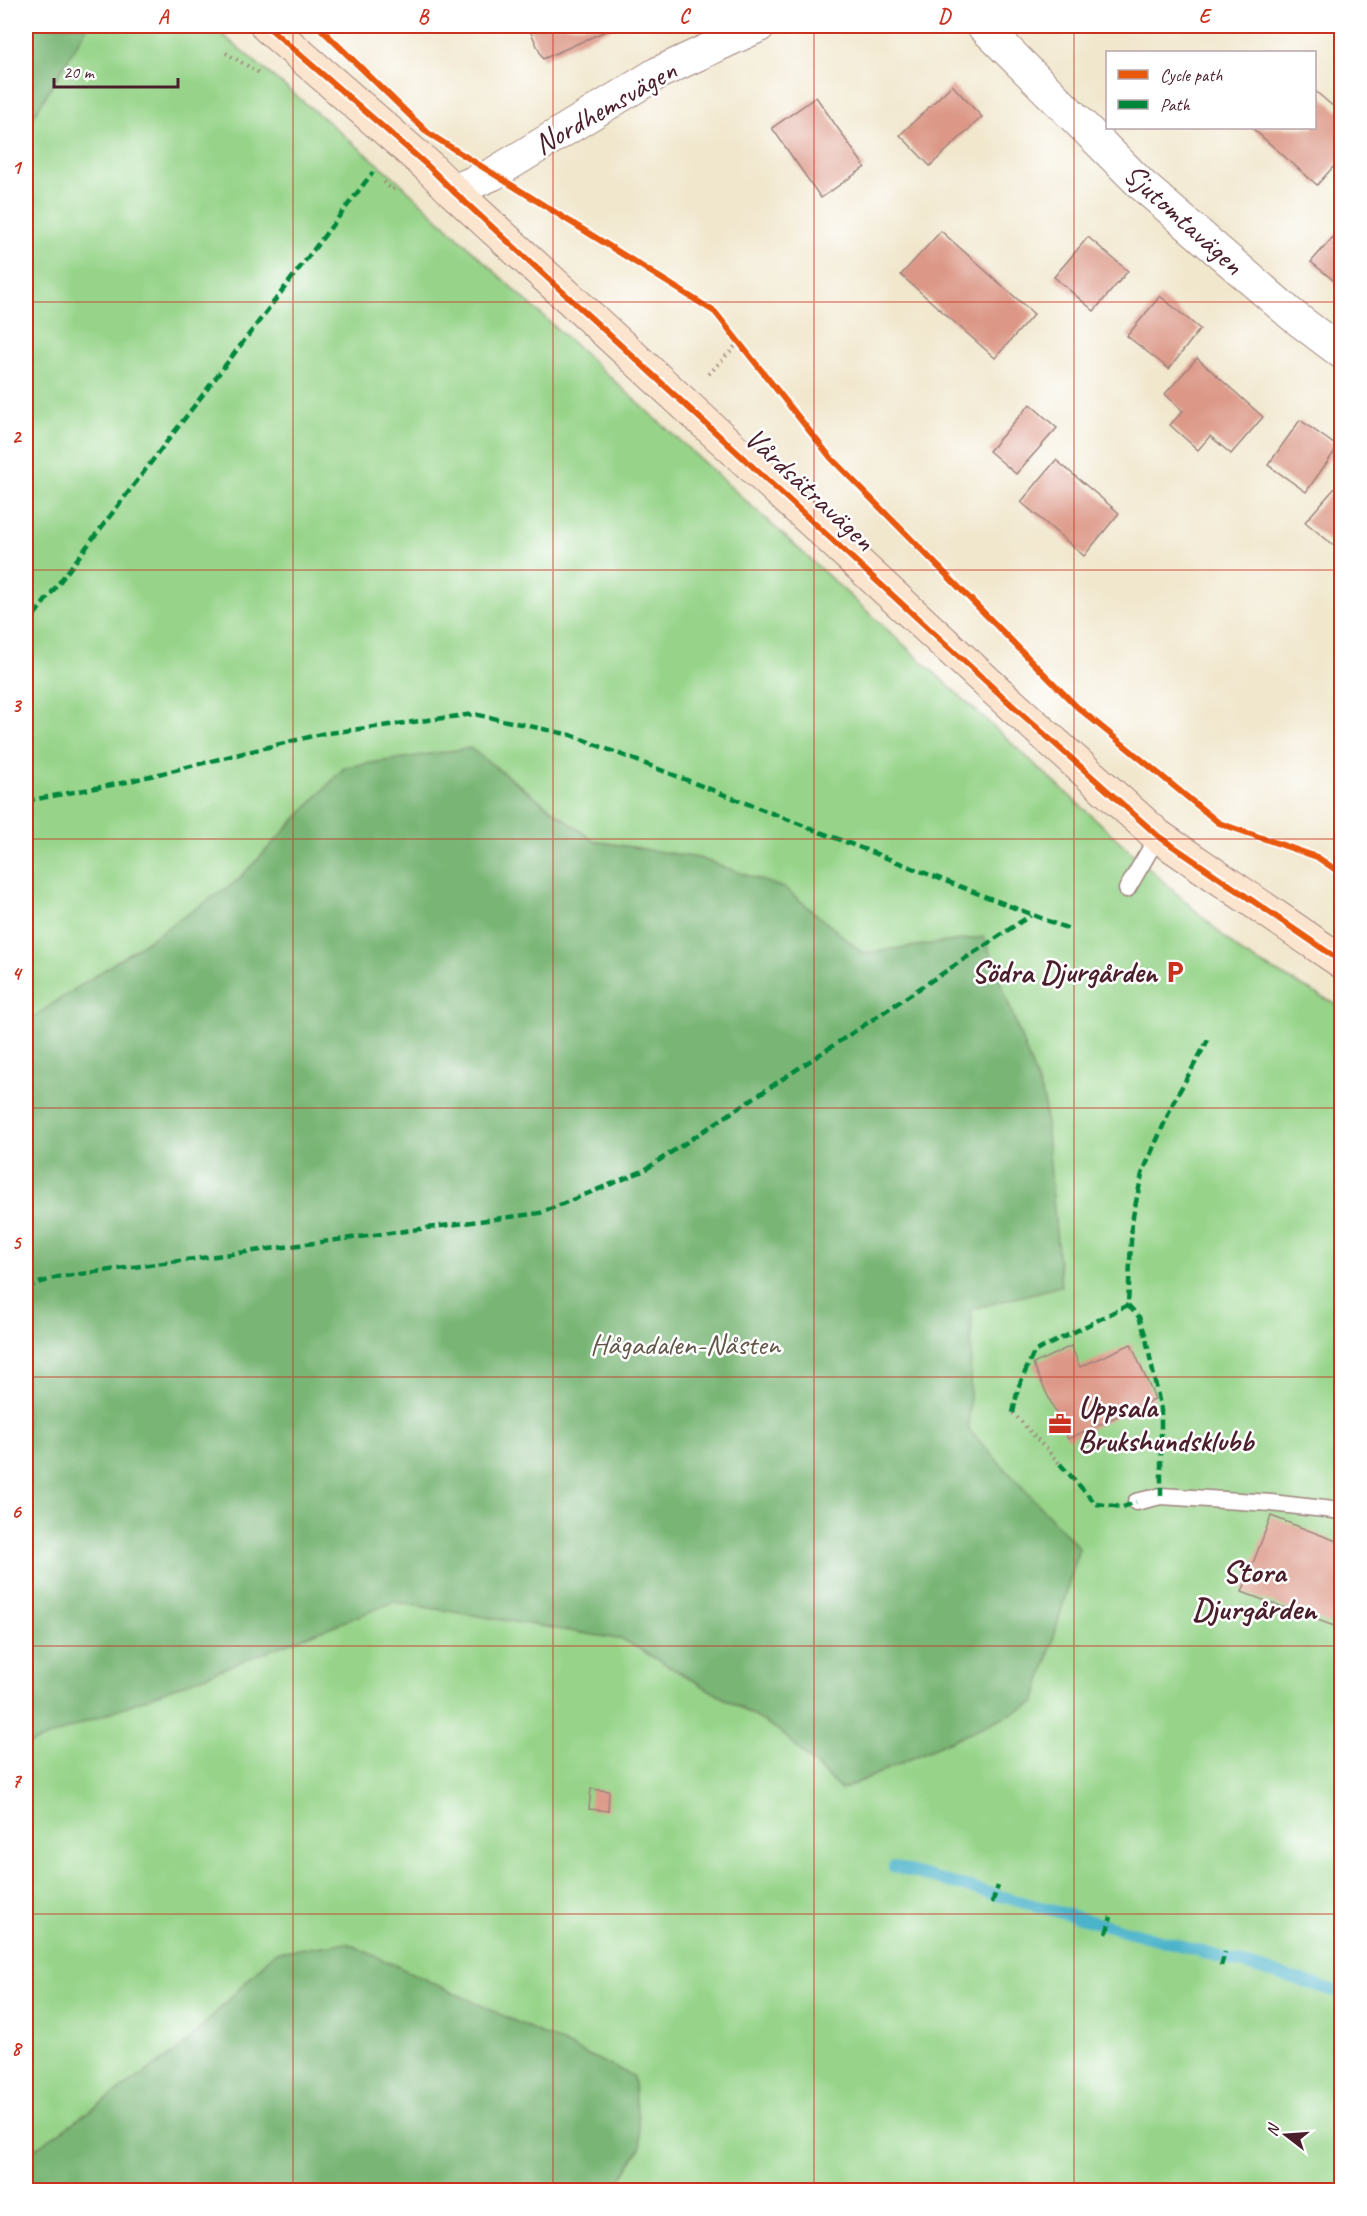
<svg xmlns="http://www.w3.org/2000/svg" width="1367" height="2216" font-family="Caveat,sans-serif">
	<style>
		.green { fill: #97d48a; stroke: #707a5a; stroke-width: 1.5 }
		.forest { fill: #79b676; stroke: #626a50; stroke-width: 1.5 }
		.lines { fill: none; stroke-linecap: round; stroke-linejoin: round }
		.stream { stroke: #4bb3ca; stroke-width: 12 }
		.building { fill: #dc9786 }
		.lane-casing { stroke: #9e837c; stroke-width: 19 }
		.street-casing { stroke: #9e837c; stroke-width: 34 }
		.secondary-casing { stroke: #9e837c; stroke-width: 35 }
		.path { stroke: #9e837c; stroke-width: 4; stroke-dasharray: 1.5 4.5; stroke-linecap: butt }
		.lane { stroke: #fff; stroke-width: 16 }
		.street { stroke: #fff; stroke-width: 32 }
		.secondary { stroke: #fce5cf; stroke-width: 33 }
		.quiet { stroke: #00873e; stroke-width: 4.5; stroke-dasharray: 9 4.5; stroke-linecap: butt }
		.cycleway-casing { stroke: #fff; stroke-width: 10 }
		.cycleway { stroke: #e8590c; stroke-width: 6 }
		.grid { fill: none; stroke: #c8321e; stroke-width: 1.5; stroke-opacity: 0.55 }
		.labels { text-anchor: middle; stroke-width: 5; stroke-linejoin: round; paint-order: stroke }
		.street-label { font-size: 30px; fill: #4a1f2b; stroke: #fff }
		.poi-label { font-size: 30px; font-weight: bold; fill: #4a1f2b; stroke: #fff; text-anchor: end }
		.park-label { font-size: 30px; fill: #615548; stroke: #fff }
		.neighbourhood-label { font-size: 32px; font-weight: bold; fill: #4a1f2b; stroke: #fff }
		.neatline { fill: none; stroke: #c8321e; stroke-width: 2 }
		.grid-label { font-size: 20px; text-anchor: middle; font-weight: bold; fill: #c8321e }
	</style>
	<rect width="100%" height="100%" fill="#fff"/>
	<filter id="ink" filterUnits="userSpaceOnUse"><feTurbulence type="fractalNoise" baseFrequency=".0167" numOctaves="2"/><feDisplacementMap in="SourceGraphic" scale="12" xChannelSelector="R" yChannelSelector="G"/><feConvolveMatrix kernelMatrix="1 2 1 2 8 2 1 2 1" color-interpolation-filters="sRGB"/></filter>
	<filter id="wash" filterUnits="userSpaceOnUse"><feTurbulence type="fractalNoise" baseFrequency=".008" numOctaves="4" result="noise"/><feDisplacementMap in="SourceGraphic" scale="24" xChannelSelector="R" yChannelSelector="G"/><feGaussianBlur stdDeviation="1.35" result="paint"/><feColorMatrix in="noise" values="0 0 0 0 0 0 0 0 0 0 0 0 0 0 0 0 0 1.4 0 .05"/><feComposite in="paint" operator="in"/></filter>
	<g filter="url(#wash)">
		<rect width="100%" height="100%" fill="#f1e7cd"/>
		<polygon class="green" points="26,26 212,26 393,176 509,285 1243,954 1341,1007 1341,2190 26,2190"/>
		<g class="forest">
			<polygon points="26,26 88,26 26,129"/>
			<polygon points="470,748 594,841 699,858 786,889 863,953 984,937 1044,1100 1061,1286 972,1309 969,1430 1079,1548 1035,1703 841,1790 780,1731 624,1640 394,1602 30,1744 26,1742 26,1022 237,881 345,767"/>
			<polygon points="347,1943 633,2076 641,2146 615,2190 26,2190 26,2155 181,2048 275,1952"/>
		</g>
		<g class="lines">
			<polyline class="stream" points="894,1867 1186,1947 1342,1993"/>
		</g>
		<g id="blocks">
			<g class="building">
				<polygon points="528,26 617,26 543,59"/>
				<polygon points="952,85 982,117 930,166 900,135"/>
				<polygon points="1314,90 1342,114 1342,157 1317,185 1252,128 1314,128"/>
				<polygon points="816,97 865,167 821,198 772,128"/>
				<polygon points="1342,227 1342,281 1338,284 1311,262"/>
				<polygon points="941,231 1034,314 995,358 901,275"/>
				<polygon points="1088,237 1128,271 1094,311 1054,277"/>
				<polygon points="1160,296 1200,329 1169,369 1127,336"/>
				<polygon points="1197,358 1263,417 1231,454 1210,436 1198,450 1170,425 1183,411 1165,394"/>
				<polygon points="1030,404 1057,428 1016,474 989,451"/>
				<polygon points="1300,420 1338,447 1306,492 1268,465"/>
				<polygon points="1056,460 1119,513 1084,556 1021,502"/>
				<polygon points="1342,480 1342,552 1305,522"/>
				<polygon points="1131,1344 1155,1399 1068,1439 1033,1364 1071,1346 1080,1367"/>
				<polygon points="1271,1516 1342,1543 1342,1629 1242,1592"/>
				<polygon points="591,1789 609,1791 608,1811 589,1809"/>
			</g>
		</g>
	</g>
	<g filter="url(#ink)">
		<use href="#blocks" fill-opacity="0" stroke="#9e837c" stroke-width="1.5"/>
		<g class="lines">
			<g class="lane-casing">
				<g id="lane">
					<polyline points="1127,889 1158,836"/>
					<polyline points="1136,1502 1161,1496 1271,1503 1342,1511"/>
				</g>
			</g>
			<g class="street-casing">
				<g id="street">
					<polyline points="983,26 1141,184 1292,315 1342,353"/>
					<polyline points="453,191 493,174 658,73 759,26"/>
				</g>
			</g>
			<g class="secondary-casing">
				<polyline id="secondary" points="267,26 428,166 453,191 1014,707 1158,836 1342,962"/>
			</g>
			<g class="path">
				<polyline points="226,53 259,73"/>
				<polyline points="384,182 392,190 396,187"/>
				<polyline points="709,374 739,342"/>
				<polyline points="1013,1413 1060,1464"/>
			</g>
			<use href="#lane" class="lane"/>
			<use href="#street" class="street"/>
			<use href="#secondary" class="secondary"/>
			<g class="quiet">
				<polyline points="26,626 373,172"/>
				<polyline points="26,801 122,783 321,734 474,714 571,735 1069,929"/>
				<polyline points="26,1287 58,1277 540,1213 643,1171 1031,915"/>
				<polyline points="1013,1413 1018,1388 1034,1352 1128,1305"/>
				<polyline points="1060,1464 1096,1504 1123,1507 1136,1502"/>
				<polyline points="1161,1496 1161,1410 1145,1334 1139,1317 1128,1305 1132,1221 1142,1174 1174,1101 1208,1040"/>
				<polyline points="992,1903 998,1886"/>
				<polyline points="1106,1934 1111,1917"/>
				<polyline points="1221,1966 1225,1952"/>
			</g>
			<g class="cycleway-casing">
				<g id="cycleway">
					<polyline points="267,26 428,166 453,191 1014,707 1158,836 1342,962"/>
					<polyline points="318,26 428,133 715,312 831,458 1076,706 1219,823 1317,857 1342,874"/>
				</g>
			</g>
			<use href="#cycleway" class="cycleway"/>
		</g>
	</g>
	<path class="grid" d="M 293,26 L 293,2190M 553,26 L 553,2190M 814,26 L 814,2190M 1074,26 L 1074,2190M 26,302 L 1342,302M 26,570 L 1342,570M 26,839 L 1342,839M 26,1108 L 1342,1108M 26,1377 L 1342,1377M 26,1646 L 1342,1646M 26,1914 L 1342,1914"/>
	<defs>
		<g id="parking-bare" transform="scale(1.8)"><path d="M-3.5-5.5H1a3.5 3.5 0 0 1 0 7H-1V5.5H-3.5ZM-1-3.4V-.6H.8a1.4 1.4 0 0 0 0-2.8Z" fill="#c8321e" stroke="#fff" stroke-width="2.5" paint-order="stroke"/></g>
		<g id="office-bare" transform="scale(1.8)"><path d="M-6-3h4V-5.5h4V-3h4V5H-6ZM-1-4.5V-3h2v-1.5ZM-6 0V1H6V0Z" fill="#c8321e" stroke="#fff" stroke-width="2.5" paint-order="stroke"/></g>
	</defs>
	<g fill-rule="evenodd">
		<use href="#parking-bare" x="1175" y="972"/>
		<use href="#office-bare" x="1060" y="1424"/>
	</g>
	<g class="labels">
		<g class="street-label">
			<text transform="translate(605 107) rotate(-30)" y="10">Nordhemsvägen</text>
			<text transform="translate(1184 219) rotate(42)" y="10">Sjutomtavägen</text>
			<text transform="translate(810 489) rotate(43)" y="10">Vårdsätravägen</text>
		</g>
		<g class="poi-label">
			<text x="1157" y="982">Södra Djurgården</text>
			<text x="1078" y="1417" text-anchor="start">Uppsala<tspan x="1078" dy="34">Brukshundsklubb</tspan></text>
		</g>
		<g class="park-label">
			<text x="685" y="1354">Hågadalen-Nåsten</text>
		</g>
		<g class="neighbourhood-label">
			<text x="1254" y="1582">Stora<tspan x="1254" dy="37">Djurgården</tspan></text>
		</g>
	</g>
	<rect width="1367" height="2216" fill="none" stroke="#fff" stroke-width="66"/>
	<rect x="1106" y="51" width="210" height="78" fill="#ffffff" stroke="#b7a5aa" stroke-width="1.5"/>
	<rect x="1118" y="70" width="30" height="9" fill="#e8590c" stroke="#b7a5aa" stroke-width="1.5"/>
	<text x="1160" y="81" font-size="18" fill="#4a1f2b">Cycle path</text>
	<rect x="1118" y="100" width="30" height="9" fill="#00873e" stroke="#b7a5aa" stroke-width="1.5"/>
	<text x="1160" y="111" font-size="18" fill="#4a1f2b">Path</text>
	<g transform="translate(1286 2135) rotate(287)" stroke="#ffffff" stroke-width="4.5" paint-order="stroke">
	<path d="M0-4.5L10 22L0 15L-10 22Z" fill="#4a1f2b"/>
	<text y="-9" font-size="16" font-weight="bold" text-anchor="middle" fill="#4a1f2b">N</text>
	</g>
	<path d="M54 78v9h124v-9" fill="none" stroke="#4a1f2b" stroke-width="3"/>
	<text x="63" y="78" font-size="18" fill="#4a1f2b" stroke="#ffffff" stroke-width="4.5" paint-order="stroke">20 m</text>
	<rect x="33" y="33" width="1301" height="2150" class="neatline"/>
	<g class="grid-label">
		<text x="163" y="23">A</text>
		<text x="423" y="23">B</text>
		<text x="684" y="23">C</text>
		<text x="944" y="23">D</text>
		<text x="1204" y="23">E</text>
		<text x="16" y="174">1</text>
		<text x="16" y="443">2</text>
		<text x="16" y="712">3</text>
		<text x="16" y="980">4</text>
		<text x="16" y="1249">5</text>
		<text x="16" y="1518">6</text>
		<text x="16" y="1787">7</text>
		<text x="16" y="2055">8</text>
	</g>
</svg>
